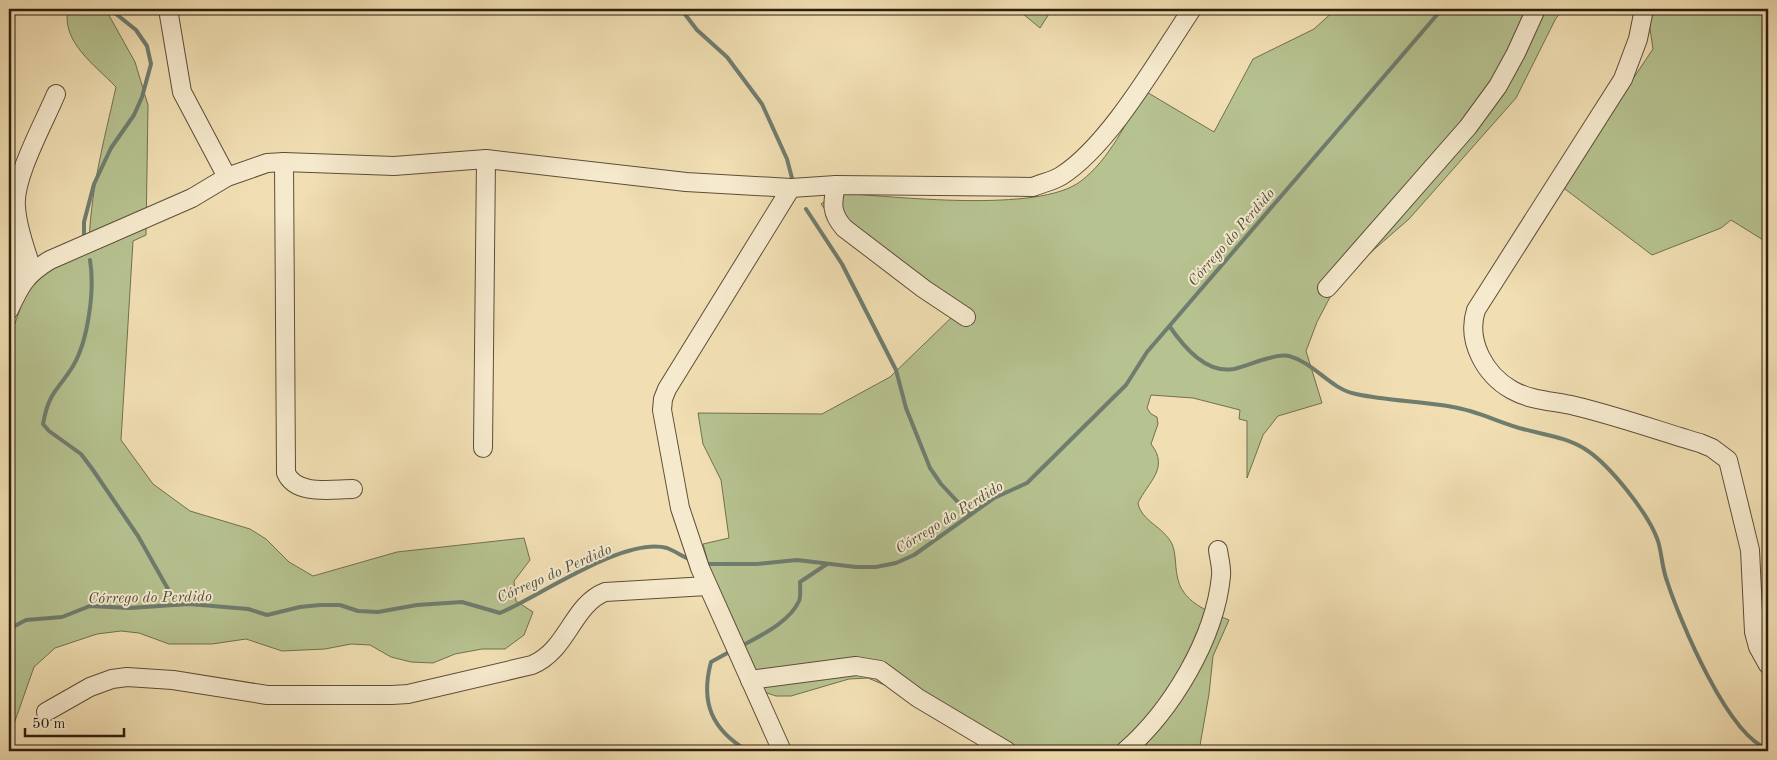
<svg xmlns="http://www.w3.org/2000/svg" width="1777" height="760" font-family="'Old Standard TT',serif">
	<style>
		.green { fill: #b6c290; stroke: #717050 }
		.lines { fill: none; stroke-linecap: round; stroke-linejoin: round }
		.stream { stroke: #6f7d6f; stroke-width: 4 }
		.minor-casing { stroke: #5d4e38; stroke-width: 20 }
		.minor { stroke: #f6eace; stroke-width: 18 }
		.labels { text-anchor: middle; stroke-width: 4; stroke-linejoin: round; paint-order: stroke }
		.water-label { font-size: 15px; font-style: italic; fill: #4d4d3f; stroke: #f6eace }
	</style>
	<rect width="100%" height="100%" fill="#f1dfb3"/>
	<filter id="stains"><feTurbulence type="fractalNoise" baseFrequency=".004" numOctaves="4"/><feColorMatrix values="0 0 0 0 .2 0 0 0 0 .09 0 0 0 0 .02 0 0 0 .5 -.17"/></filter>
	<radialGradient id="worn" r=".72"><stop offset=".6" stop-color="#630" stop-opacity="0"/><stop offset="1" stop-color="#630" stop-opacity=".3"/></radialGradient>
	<g class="green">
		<path d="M 68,9 L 106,10 L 135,62 L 148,105 L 146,235 L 133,241 L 121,440 L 153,484 L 190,511 L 250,529 L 266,539 L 289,562 L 313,576 L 397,552 L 524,538 L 530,560 L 514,581 L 516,601 L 533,612 L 524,635 L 505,649 L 482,649 L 455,654 L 433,663 L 411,662 L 391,657 L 370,645 L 351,644 L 325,649 L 282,651 L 246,639 L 212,644 L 169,644 L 139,633 L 121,631 L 97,634 L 55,648 L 34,667 L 9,738 L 9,341 L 25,294 L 25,281 C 47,272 67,260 89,252 C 89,195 104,141 116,87 C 95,65 61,42 68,9 Z"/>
		<polygon points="1017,9 1052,9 1040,28"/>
		<path d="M 1336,9 L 1565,9 L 1556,18 L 1516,98 L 1409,219 L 1339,280 L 1317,322 L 1306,351 L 1322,403 L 1278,416 L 1263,435 L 1247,478 L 1247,421 L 1239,419 L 1240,410 L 1193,398 L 1151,395 L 1147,408 L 1151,414 L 1157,417 L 1158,424 L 1151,444 C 1170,468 1148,482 1138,503 C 1141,521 1164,527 1172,544 C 1176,553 1175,565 1177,575 C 1181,602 1207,611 1229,620 L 1213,656 L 1209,694 L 1199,751 L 991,751 L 894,689 L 868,678 L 849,679 L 791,696 L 776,696 L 758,690 L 715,588 L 703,544 L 729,538 L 721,480 L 703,444 L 698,413 L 822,414 L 890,377 L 954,315 L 839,228 L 821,204 L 837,193 C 892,196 1039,214 1081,181 C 1110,159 1126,122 1145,91 L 1214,132 L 1253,59 L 1314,29 Z"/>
		<polygon points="1647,9 1768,9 1768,243 1731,220 1721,228 1652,255 1561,186 1653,49"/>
	</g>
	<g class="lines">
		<g class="stream">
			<polyline points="681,9 697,30 727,57 762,104 787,159 793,182"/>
			<polyline points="806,209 842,264 896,370 906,408 930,468 941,484 970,515"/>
			<polyline points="84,239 84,222 94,184 111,148 134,115 142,97 151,64 147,46 136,30 110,9"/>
			<path d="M 90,260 C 95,290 88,341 73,366 C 57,392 49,391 43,424 L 49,431 L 81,454 L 93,470 L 138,536 L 177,605"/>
			<path d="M 1170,327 C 1184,347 1206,374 1234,369 C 1243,367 1253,363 1262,360 C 1270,358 1281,354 1289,356 C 1315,363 1330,389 1356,394 C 1388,401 1421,401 1453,407 C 1478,411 1500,423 1523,429 C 1545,435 1566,437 1585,449 C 1609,464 1649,514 1658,541 C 1662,554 1662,568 1667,581 C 1680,621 1728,736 1768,749"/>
			<polyline points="705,564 757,564 797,560 856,567 876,567 896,563 914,555 994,498 1027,483 1126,385 1147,352 1442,9"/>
			<path d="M 9,629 L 26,620 L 62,617 L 90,606 L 130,608 L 189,604 L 248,609 L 267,615 L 300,607 L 320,605 L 340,605 L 358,611 L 378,612 L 417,605 L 462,602 L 500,613 C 540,596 625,536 667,548 C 675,551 683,557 691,560"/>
			<path d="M 740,647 C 759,636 789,623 799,601 C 801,596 800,587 800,582 L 827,564"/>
			<path d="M 731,651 L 711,662 C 700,703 712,730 748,751"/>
		</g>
		<g class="minor-casing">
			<g id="minor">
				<polyline points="168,9 182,92 227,177"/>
				<path d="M 1644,9 L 1638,39 L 1623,79 L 1476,310 C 1466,341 1485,375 1512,390 C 1531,401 1555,401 1575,406 C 1617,416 1659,431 1700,443 L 1712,448 L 1728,460 L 1750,550 L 1754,632 L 1758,647 L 1768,665"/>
				<path d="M 284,162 L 286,473 C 296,496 332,489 353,489"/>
				<path d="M 836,185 C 832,204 831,213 844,228 L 924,289 L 966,317"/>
				<polyline points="9,253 24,280"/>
				<path d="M 32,270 C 26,250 17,228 16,207 C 13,178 44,123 56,94"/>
				<polyline points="1327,288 1468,127 1498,86 1516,53 1536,9"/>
				<path d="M 9,310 C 20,286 26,274 50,260 L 192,198 L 227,177 L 267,163 L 284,162 L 394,166 L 486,159 L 686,182 L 791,188 L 836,185 L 1033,187 C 1042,183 1053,181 1061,176 C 1110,145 1159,58 1192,9"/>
				<polyline points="483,448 486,159"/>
				<polyline points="750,680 856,666 880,670 918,698 1007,751"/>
				<path d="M 46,712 L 90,687 L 112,679 L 127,677 L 173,680 L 267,695 L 392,695 L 408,694 L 532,665 C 568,650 572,605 605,592 L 707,586"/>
				<polyline points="782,751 700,568 680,508 662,410 663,399 667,389 791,188"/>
				<path d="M 1125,751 C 1171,711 1215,639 1221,576 C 1222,568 1219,558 1218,550"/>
			</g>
		</g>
		<use href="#minor" class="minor"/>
	</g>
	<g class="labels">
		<g class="water-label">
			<text transform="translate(1231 237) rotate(-49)" y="5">Córrego do Perdido</text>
			<text transform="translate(949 517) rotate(-32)" y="5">Córrego do Perdido</text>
			<text transform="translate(554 573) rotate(-24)" y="5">Córrego do Perdido</text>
			<text transform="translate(150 597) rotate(-1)" y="5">Córrego do Perdido</text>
		</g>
	</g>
	<rect width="1777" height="760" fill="none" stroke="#f1dfb3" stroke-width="30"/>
	<rect x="10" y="10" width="1757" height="740" fill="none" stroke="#2c1e0f" stroke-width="2.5"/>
	<rect x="15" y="15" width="1747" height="730" fill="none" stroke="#2c1e0f"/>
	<path d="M25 728v8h99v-8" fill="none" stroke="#2c1e0f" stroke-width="2.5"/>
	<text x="32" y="728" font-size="15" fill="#2c1e0f" stroke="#f6eace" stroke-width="4" paint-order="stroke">50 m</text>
	<rect width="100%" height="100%" filter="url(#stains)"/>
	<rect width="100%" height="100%" fill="url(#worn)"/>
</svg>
